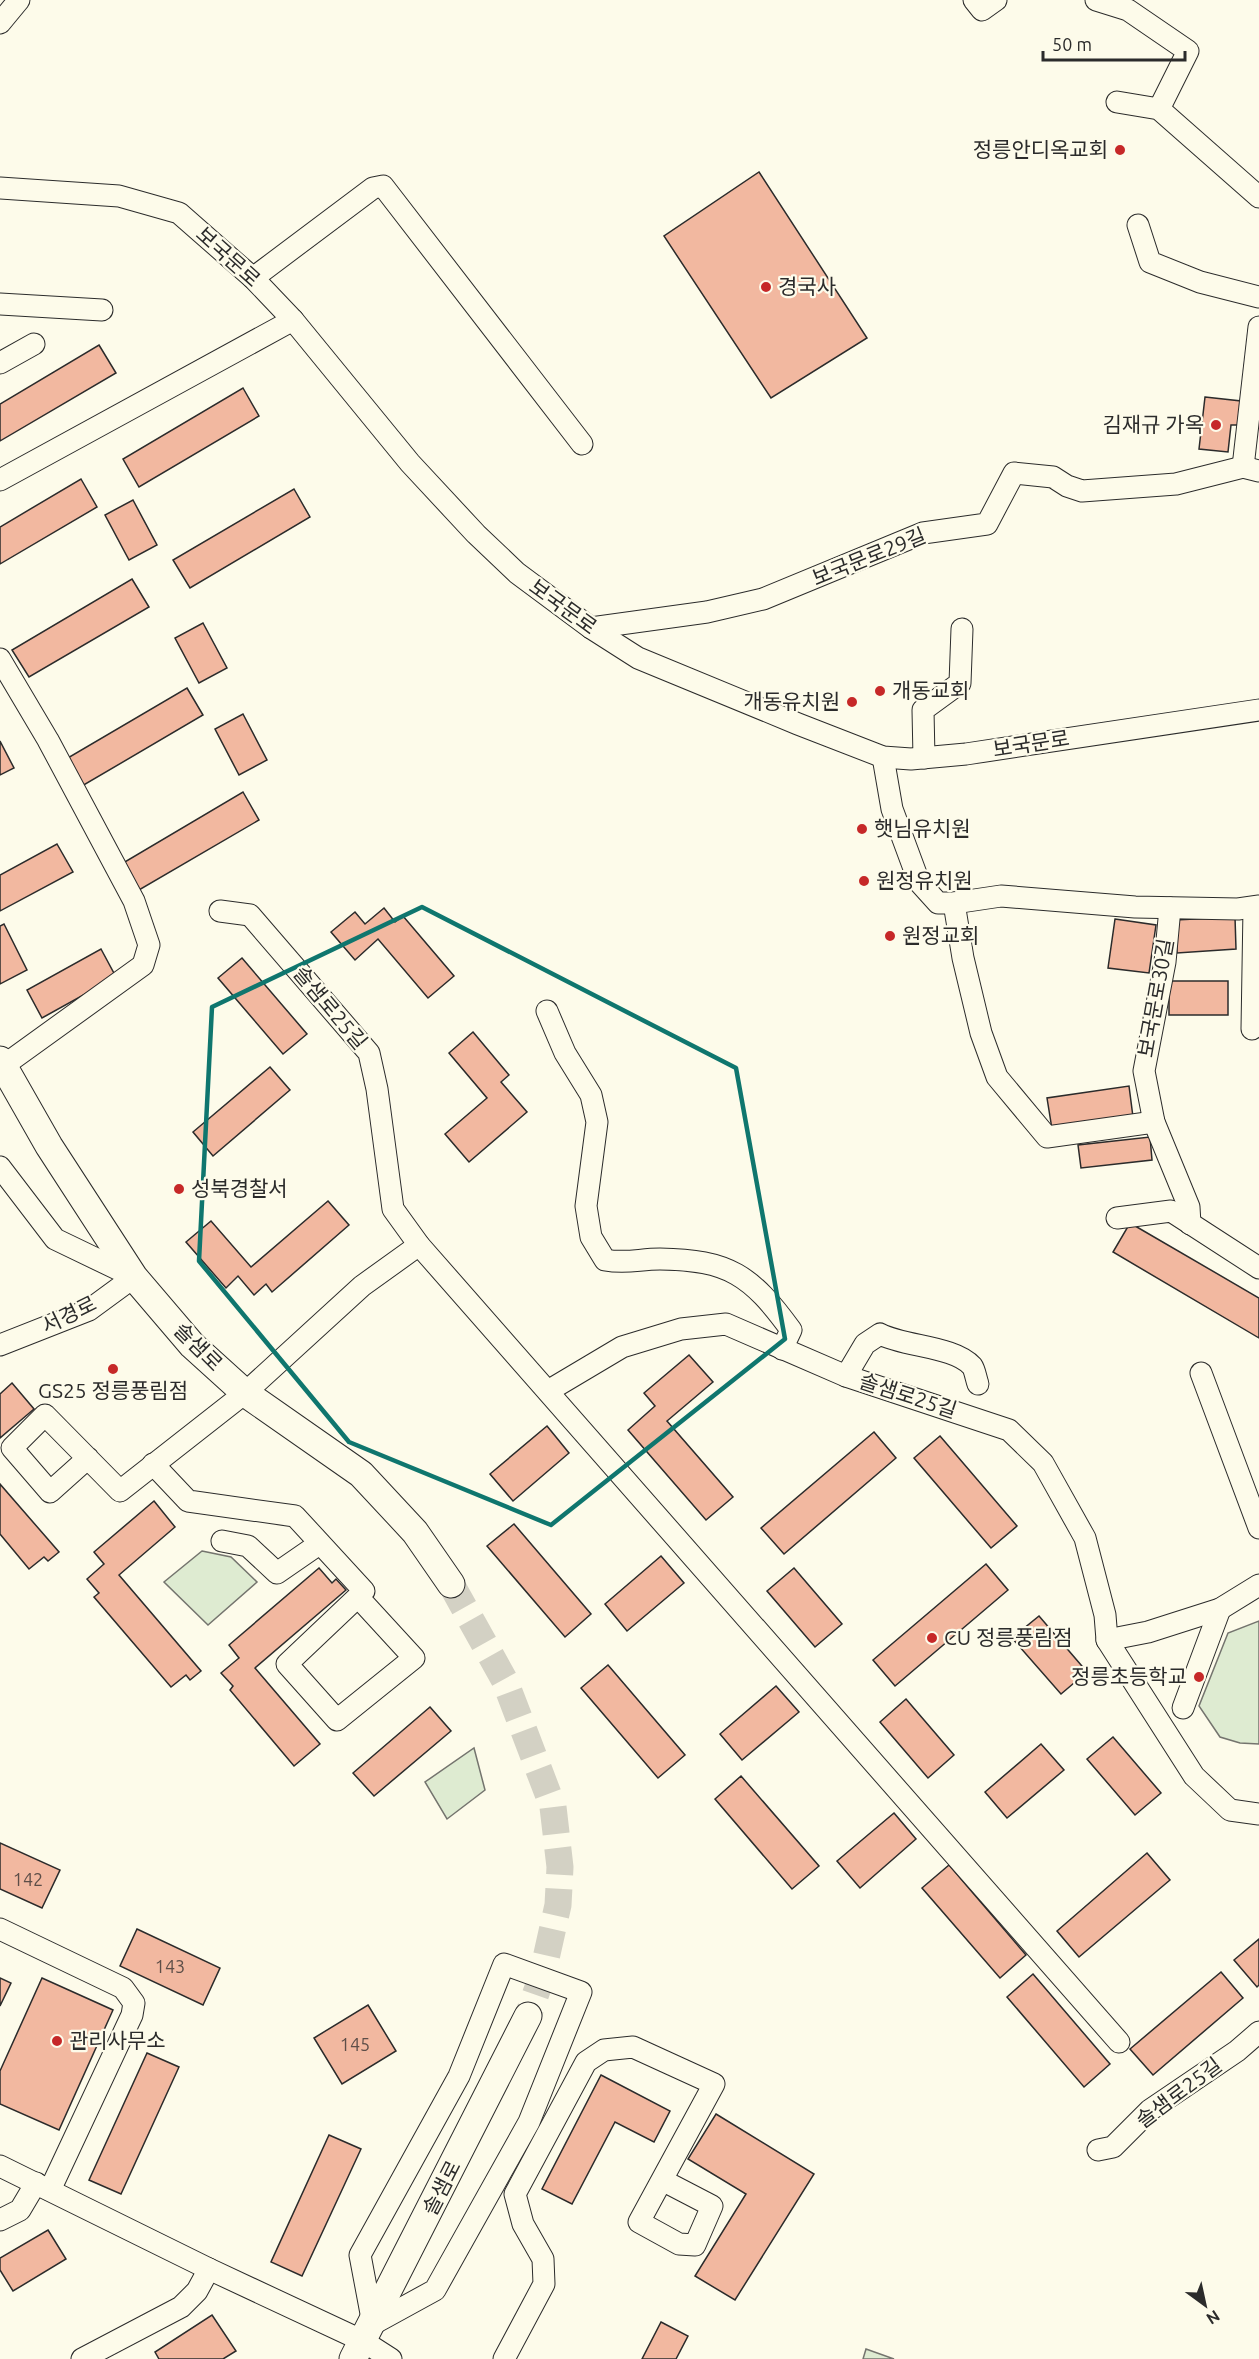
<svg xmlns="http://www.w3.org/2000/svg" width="1259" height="2359" font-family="Ubuntu,'Noto Sans KR',sans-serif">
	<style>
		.green { fill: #deebd1; stroke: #74746e; stroke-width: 1.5 }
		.building { fill: #f2b8a0; stroke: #2b2b2b; stroke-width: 1.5 }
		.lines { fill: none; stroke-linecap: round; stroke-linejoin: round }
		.major-tunnel { stroke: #d3d1c4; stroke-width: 27; stroke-dasharray: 27 14; stroke-linecap: butt }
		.minor-casing { stroke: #2b2b2b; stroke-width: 23 }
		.major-casing { stroke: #2b2b2b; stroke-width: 29 }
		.minor { stroke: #fdfbea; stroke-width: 21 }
		.major { stroke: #fdfbea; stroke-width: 27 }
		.marked { fill: none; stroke: #0f766e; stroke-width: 4.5; stroke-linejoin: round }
		.poi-dot { fill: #c62828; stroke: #fdfbea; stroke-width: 2 }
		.labels { text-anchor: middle; stroke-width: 4.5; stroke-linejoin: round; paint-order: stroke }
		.number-label { font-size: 18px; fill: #5d4e48 }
		.poi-label { font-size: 21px; fill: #2b2b2b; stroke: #fdfbea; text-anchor: start }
		.street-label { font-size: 21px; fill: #2b2b2b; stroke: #fdfbea }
	</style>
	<rect width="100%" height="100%" fill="#fdfbea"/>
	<g class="green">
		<polygon points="202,1551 231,1557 257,1582 208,1625 164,1582"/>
		<polygon points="1259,1621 1259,1744 1240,1743 1220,1737 1199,1706 1228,1633"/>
		<polygon points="474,1748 485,1790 447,1819 425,1782"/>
		<polygon points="866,2349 894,2359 863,2359"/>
	</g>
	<g class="building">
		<polygon points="759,172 867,338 771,398 664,236"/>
		<polygon points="99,345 116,373 0,441 0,404"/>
		<polygon points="243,388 259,416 139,487 123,459"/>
		<polygon points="1205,397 1241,401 1238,425 1231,425 1228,452 1199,449"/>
		<polygon points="81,479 97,507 0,564 0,527"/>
		<polygon points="294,489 310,517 190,588 173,560"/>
		<polygon points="133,500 157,545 129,560 105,515"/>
		<polygon points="132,579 149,607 29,677 12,650"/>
		<polygon points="203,623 227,668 199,683 175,638"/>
		<polygon points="187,688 203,715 82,786 66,759"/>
		<polygon points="243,714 267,760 239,775 215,729"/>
		<polygon points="0,741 14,768 0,775"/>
		<polygon points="243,792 259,820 139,890 123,863"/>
		<polygon points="57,844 73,872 0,911 0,875"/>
		<polygon points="384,908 395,922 403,916 454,976 428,998 378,939 355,960 331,932 355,912 365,924"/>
		<polygon points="1235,917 1236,949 1177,953 1175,920"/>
		<polygon points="1115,919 1156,925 1149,973 1108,968"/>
		<polygon points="4,924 27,970 0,984 0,926"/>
		<polygon points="101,949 116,977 42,1018 27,990"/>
		<polygon points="242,958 307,1034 283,1054 218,978"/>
		<rect x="1169" y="981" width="59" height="34"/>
		<polygon points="473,1032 509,1075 501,1082 527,1112 469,1162 445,1134 487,1098 449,1053"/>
		<polygon points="270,1067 290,1090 213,1156 193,1132"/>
		<polygon points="1129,1086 1133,1117 1052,1129 1047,1098"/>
		<polygon points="1150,1137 1152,1160 1081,1168 1078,1145"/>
		<polygon points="328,1201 349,1225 272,1292 266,1284 254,1295 238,1276 226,1288 186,1242 211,1221 251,1267"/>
		<polygon points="1130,1223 1259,1298 1259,1338 1113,1252"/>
		<polygon points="689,1355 713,1382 667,1421 733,1497 706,1520 628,1430 655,1406 644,1393"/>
		<polygon points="12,1383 34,1409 0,1438 0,1394"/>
		<polygon points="547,1426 569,1453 513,1501 490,1474"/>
		<polygon points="874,1432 896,1458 784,1554 761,1528"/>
		<polygon points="940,1436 1017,1526 991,1548 914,1458"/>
		<polygon points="0,1484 59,1552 48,1561 44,1557 29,1569 0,1534"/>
		<polygon points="154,1501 175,1527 119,1575 201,1671 190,1680 186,1675 171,1687 94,1597 99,1593 87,1579 104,1564 94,1552"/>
		<polygon points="514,1524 591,1614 565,1637 487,1546"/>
		<polygon points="661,1556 684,1583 627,1631 605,1604"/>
		<polygon points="986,1564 1008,1590 895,1686 873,1660"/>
		<polygon points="319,1568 332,1583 336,1579 346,1590 255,1668 320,1744 294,1766 230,1690 233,1686 221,1673 239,1658 229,1645"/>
		<polygon points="794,1568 842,1624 815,1647 767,1591"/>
		<polygon points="1039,1616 1087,1672 1061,1694 1012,1638"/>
		<polygon points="608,1665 685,1755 658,1778 581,1688"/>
		<polygon points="776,1686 799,1712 742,1760 720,1734"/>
		<polygon points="906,1699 954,1755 928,1778 880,1722"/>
		<polygon points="430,1707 451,1731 374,1796 353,1773"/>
		<polygon points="1113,1737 1161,1793 1135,1815 1087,1759"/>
		<polygon points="1041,1744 1064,1770 1007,1818 985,1792"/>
		<polygon points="741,1776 819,1866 792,1889 715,1799"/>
		<polygon points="894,1813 916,1839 860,1888 837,1861"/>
		<polygon points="0,1843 60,1870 42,1908 0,1889"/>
		<polygon points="1147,1853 1170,1880 1079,1957 1057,1931"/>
		<polygon points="949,1865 1026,1955 1000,1978 922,1888"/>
		<polygon points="137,1929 220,1968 203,2005 120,1966"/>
		<polygon points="1259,1939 1259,1985 1257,1987 1234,1960"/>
		<polygon points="1221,1972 1243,1998 1153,2075 1130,2049"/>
		<polygon points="1033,1974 1110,2064 1084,2087 1007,1997"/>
		<polygon points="0,1978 11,1983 0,2006"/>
		<polygon points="42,1978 113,2010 59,2130 0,2104 0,2071"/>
		<polygon points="368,2005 396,2051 342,2084 314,2038"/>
		<polygon points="147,2053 179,2067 121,2194 89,2180"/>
		<polygon points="601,2075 670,2111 654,2142 615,2122 572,2204 542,2189"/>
		<polygon points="716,2114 814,2174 735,2300 695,2276 746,2194 688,2159"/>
		<polygon points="329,2135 361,2149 302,2276 271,2262"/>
		<polygon points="48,2230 66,2259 13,2291 0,2270 0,2258"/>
		<polygon points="212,2315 236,2351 223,2359 159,2359 155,2352"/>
		<polygon points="661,2322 688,2336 676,2359 642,2359"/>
	</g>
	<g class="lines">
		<polyline class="major-tunnel" points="451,1584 505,1681 553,1807 560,1867 558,1905 542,1976 528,2016"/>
		<g class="minor-casing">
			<g id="minor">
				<polyline points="974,0 982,10 996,0"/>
				<polyline points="1096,0 1128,10 1188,51 1159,109"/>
				<polyline points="0,23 19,0"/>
				<polyline points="1117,102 1159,109 1259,197"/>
				<polyline points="0,188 119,196 179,213 253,278 293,320 410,463 476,534 517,573 591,628 638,658 798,724 883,757 911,759 966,754 1259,710"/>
				<polyline points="1138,225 1150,262 1200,282 1259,297"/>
				<polyline points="253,278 373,188 383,186 582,444"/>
				<polyline points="0,304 102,310"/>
				<polyline points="0,363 34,344"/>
				<polyline points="1243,467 1259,327"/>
				<polyline points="0,480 293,320"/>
				<polyline points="591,628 707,612 763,599 923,533 987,524 1014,473 1053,477 1067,486 1082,491 1176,484 1243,467 1259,471"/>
				<polyline points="0,659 48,740 134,901 149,945 143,965 3,1066"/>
				<polyline points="883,757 892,809 919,882 938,903 954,903 1001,896 1135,907 1238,909 1259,906"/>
				<polyline points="924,758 923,710 960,683 962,629"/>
				<polyline points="954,903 963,958 981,1033 997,1077 1047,1137 1154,1122"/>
				<polyline points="1170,908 1165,962 1144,1071 1154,1122 1189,1207 1190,1224"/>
				<polyline points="220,911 250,915 369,1053 377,1089 393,1209 419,1245 1119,2042"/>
				<path d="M 547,1011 L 565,1053 L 591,1095 L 597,1122 L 586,1206 L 591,1237 L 605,1260 C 627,1264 639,1259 660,1259 C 729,1260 751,1275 791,1330 L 782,1349"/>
				<polyline points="1252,1029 1254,908"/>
				<polyline points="0,1167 55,1239 134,1277 89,1310 0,1345"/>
				<polyline points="1117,1218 1171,1211 1259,1268"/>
				<polyline points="1201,1373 1259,1528"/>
				<path d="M 846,1376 L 865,1344 L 880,1334 C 905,1347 954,1346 972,1366 C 975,1370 976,1379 978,1384"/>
				<polyline points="548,1391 622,1347 681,1329 726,1324 846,1376 1009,1430 1043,1463 1085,1538 1105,1615 1107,1640 1194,1776 1230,1810 1259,1814"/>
				<polyline points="88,1458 50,1492 12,1448 45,1415 120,1491 245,1393 362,1286 419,1245"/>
				<polyline points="153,1464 188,1501 295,1516 364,1591 287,1664 337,1720 414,1658 358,1597"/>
				<polyline points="222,1541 248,1546 277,1573 319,1544"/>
				<polyline points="1107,1640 1148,1632 1220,1609 1259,1585"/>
				<polyline points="1183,1708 1220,1609"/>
				<polyline points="0,1929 123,1988 134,2003 132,2015 50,2190"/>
				<polygon points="504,1964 581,1992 529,2122 435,2290 373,2324 360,2255 459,2076"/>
				<polyline points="1098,2150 1113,2147 1150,2110 1237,2051 1259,2032"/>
				<polyline points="0,2166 209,2269 363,2341 391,2359"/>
				<polyline points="0,2220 20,2210 36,2183"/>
				<polyline points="82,2359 181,2307 197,2291 209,2269"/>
				<polyline points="504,2359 544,2284 543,2259 523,2224 515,2194 586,2062 604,2050 633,2047 714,2084 639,2222 679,2244 695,2245 712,2206 662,2180"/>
			</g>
		</g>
		<g class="major-casing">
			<g id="major">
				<polyline points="0,1060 49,1146 134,1277 192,1345 245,1393 361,1474 415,1532 451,1584"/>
				<polyline points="353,2359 528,2016"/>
			</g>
		</g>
		<use href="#minor" class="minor"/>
		<use href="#major" class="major"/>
	</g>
	<path class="marked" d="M 422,907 L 736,1068 L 785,1339 L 551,1525 L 349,1442 L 199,1261 L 212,1007 Z"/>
	<g class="poi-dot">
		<circle cx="1120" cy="150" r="6"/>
		<circle cx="766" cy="287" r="6"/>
		<circle cx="1216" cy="425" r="6"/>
		<circle cx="880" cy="691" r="6"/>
		<circle cx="852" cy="702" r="6"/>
		<circle cx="862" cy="829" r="6"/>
		<circle cx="864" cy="881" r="6"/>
		<circle cx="890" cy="936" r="6"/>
		<circle cx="179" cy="1189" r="6"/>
		<circle cx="113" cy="1369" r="6"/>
		<circle cx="932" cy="1638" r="6"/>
		<circle cx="1199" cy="1677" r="6"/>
		<circle cx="57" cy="2041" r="6"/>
	</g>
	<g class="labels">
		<g class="number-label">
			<text x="28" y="1886">142</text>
			<text x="170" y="1973">143</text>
			<text x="355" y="2051">145</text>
		</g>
		<g class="poi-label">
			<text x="1108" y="157" text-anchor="end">정릉안디옥교회</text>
			<text x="778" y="294">경국사</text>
			<text x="1204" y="432" text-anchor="end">김재규 가옥</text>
			<text x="892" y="698">개동교회</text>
			<text x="840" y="709" text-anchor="end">개동유치원</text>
			<text x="874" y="836">햇님유치원</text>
			<text x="876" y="888">원정유치원</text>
			<text x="902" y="943">원정교회</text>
			<text x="191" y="1196">성북경찰서</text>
			<text x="113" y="1398" text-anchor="middle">GS25 정릉풍림점</text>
			<text x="944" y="1645">CU 정릉풍림점</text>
			<text x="1187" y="1684" text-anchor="end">정릉초등학교</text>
			<text x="69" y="2048">관리사무소</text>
		</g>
		<g class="street-label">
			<text transform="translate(228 257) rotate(42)" y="7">보국문로</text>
			<text transform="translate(869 557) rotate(-22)" y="7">보국문로29길</text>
			<text transform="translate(563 607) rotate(36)" y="7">보국문로</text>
			<text transform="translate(1031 744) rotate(-9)" y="7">보국문로</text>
			<text transform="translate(1156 998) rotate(-80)" y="7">보국문로30길</text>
			<text transform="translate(330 1008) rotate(50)" y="7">솔샘로25길</text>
			<text transform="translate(69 1315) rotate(-26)" y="7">서경로</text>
			<text transform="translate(198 1347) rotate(45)" y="7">솔샘로</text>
			<text transform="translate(908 1396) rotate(18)" y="7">솔샘로25길</text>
			<text transform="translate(1179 2093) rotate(-37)" y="7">솔샘로25길</text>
			<text transform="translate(442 2188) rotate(-63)" y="7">솔샘로</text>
		</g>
	</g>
	<g transform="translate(1205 2305) rotate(147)" stroke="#fdfbea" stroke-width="4.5" paint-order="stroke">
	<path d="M0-4.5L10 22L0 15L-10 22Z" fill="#2b2b2b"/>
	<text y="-9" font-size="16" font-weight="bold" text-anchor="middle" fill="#2b2b2b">N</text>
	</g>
	<path d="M1043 51v9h142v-9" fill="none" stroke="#2b2b2b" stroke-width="3"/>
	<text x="1052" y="51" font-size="18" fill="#2b2b2b" stroke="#fdfbea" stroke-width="4.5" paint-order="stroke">50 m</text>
</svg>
